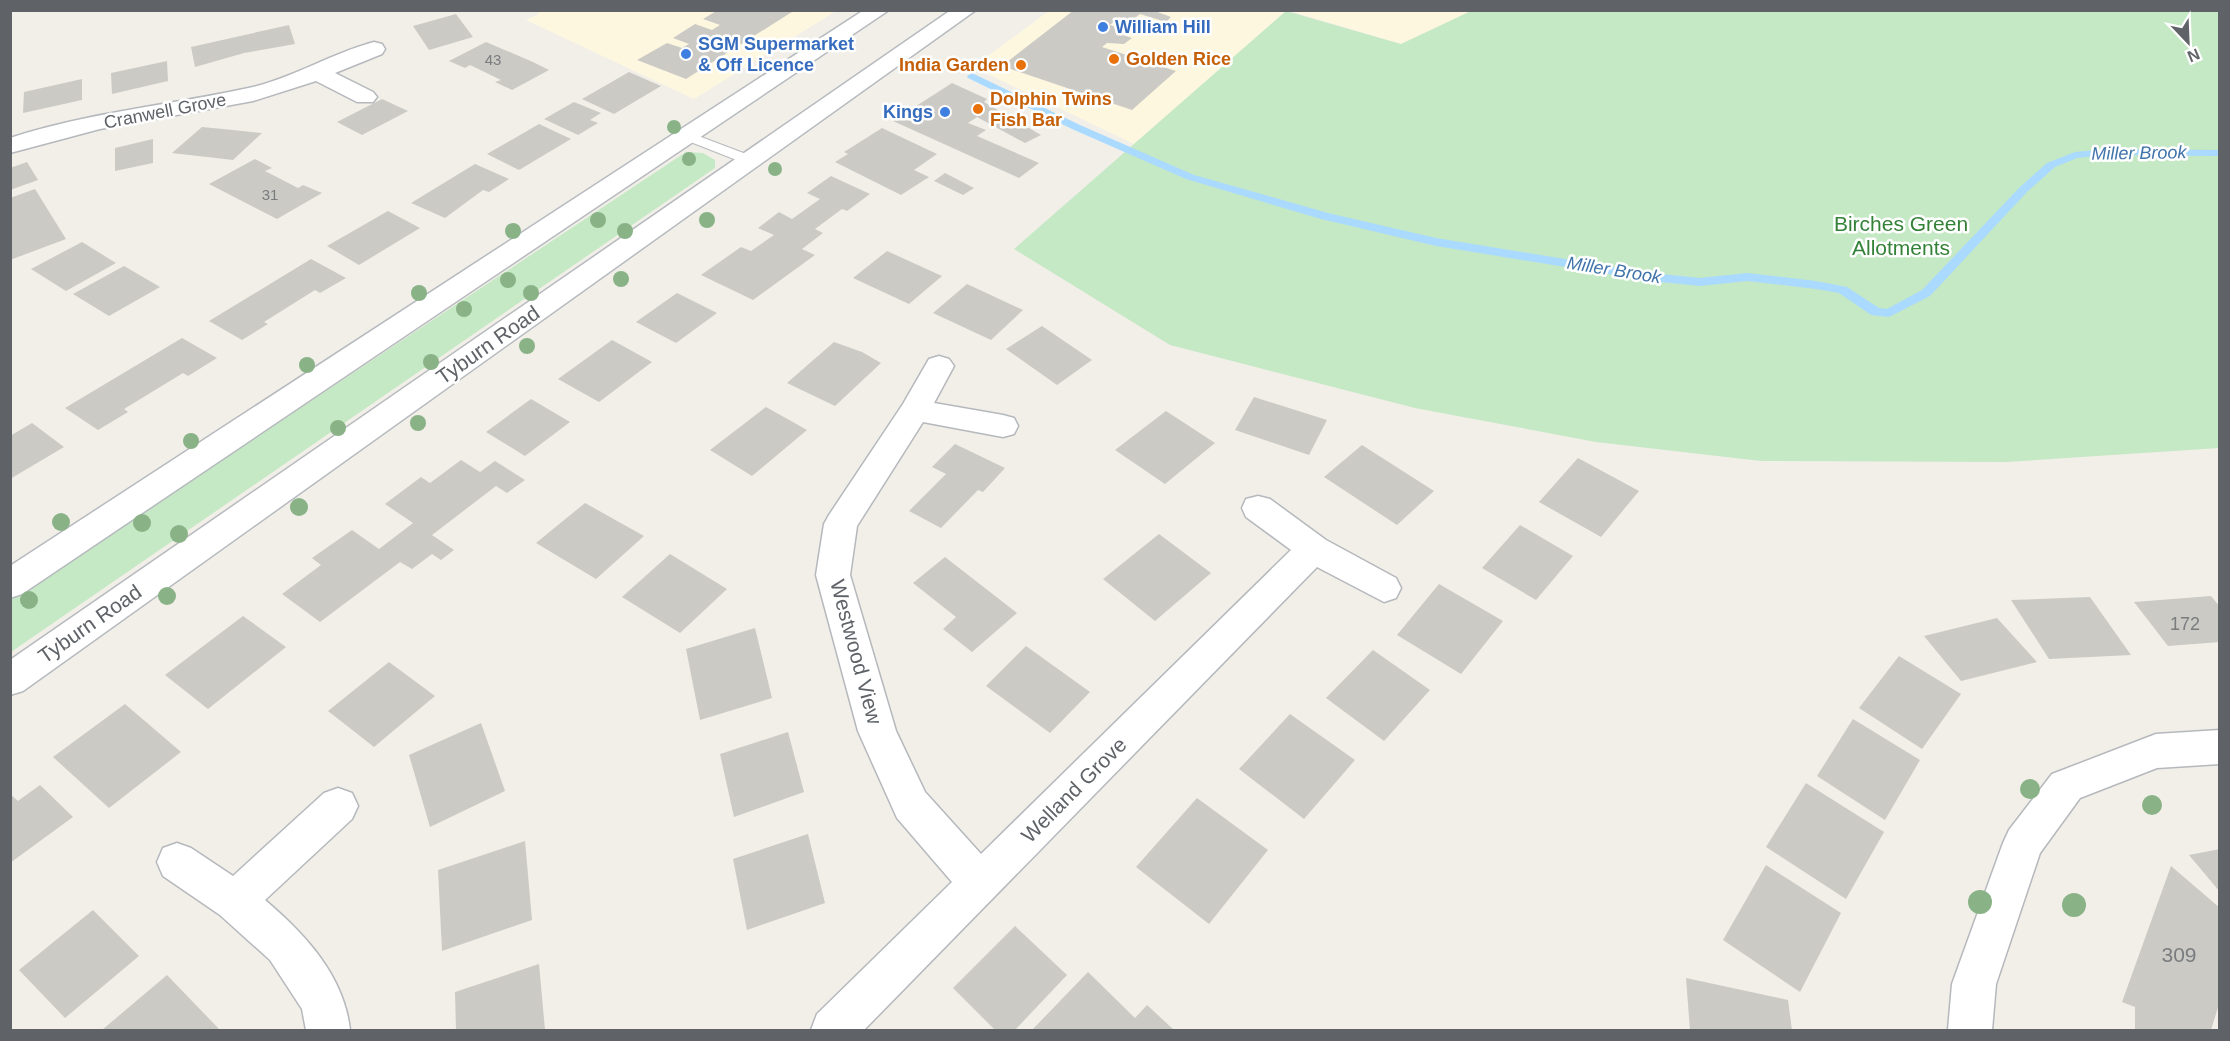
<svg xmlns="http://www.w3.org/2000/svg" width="2230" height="1041" font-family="Arial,sans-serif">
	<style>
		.commercial { fill: #fef7e0 }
		.green { fill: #c5e8c5 }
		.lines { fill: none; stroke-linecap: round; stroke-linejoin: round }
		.stream { fill: #aadaff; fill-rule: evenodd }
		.building { fill: #cccac5 }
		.lane-casing { stroke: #b5b8bc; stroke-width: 2 }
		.street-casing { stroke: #b5b8bc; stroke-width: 3 }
		.secondary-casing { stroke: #b6babf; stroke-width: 3 }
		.lane { fill: #fff; fill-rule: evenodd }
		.street { fill: #fff; fill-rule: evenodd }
		.secondary { fill: #fff; fill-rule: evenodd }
		.tree { fill: #89b387 }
		.shop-dot { fill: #3f7fe0; stroke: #fff; stroke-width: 2 }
		.food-dot { fill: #e8710a; stroke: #fff; stroke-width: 2 }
		.labels { text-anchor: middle; stroke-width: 5; stroke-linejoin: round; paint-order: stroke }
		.far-number-label { font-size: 15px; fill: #7a7d7f }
		.far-shop-label { font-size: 18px; font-weight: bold; fill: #366cbe; stroke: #fff; text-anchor: start }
		.far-food-label { font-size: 18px; font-weight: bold; fill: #c56008; stroke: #fff; text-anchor: start }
		.far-street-label { font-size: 18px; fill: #5f6368; stroke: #fff }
		.far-water-label { font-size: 18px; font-style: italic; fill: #4174aa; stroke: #fff }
		.number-label { font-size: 18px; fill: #7a7d7f }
		.park-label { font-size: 21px; fill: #348238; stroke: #fff }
		.street-label { font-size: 21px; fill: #5f6368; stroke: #fff }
		.near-number-label { font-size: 21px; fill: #7a7d7f }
	</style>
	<rect width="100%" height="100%" fill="#f1efe8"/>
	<g class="commercial">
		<polygon points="536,10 836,11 694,99 526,20 539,14"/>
		<polygon points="1049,11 1286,11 1134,144 973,67"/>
		<polygon points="1290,11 1473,11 1401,44"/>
	</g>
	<g class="green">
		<polygon points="1473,10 2219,11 2219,448 2007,462 1761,461 1596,442 1415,408 1170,345 1014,249 1286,11 1401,44"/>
		<polygon points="686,152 703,153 715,160 715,168 11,652 11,600"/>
	</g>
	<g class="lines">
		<polygon class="stream" points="972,73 1080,125 1194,175 1328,213 1436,238 1651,273 1700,278 1747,273 1816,281 1847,287 1879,308 1887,309 1922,290 2020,187 2047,163 2075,152 2107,149 2220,150 2220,156 2107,155 2077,158 2055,167 2028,191 1930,296 1889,317 1871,315 1839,293 1816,289 1747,281 1700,286 1651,281 1436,246 1321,219 1186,179 1072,129 968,78 967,76"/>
	</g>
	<g class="building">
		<polygon points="718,10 795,10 686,79 637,60 667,43 682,48 689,44 673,38 695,24 712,30 720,25 703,19"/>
		<polygon points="1074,10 1152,10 1171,17 1166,22 1140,14 1131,21 1119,17 1110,25 1126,30 1120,34 1132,38 1124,44 1107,43 1102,47 1176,71 1132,110 1002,66"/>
		<polygon points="456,14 473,37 429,50 413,26"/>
		<polygon points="289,25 295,44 244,53 195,67 191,47"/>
		<polygon points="486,42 533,62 549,70 512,90 495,82 501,80 470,65 465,68 449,61"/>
		<polygon points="167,61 168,81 112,94 111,73"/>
		<polygon points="629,72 661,86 614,114 582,99"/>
		<polygon points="82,79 82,100 23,113 24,92"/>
		<polygon points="952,83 987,99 984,102 1041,135 1025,143 977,117 968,123 986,130 977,136 1039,163 1019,178 893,121"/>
		<polygon points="382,99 408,111 362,135 337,122"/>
		<polygon points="574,102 601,113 590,120 598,123 578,135 544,119"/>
		<polygon points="539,124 571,139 519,170 487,154"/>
		<polygon points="202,127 233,130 262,133 233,160 172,153"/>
		<polygon points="882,128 937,154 914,170 929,177 901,195 835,162 848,154 844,152"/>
		<polygon points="153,139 153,163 115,171 115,148"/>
		<polygon points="255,159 272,168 265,171 298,188 303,185 322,193 277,219 209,184"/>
		<polygon points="27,162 38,180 10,190 10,168"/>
		<polygon points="475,164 509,179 489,192 483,190 445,218 411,203"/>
		<polygon points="945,173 974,188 963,195 934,181"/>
		<polygon points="831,176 870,194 847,211 842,209 815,229 823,233 802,249 815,255 753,300 701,275 741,247 751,251 774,235 758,228 779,212 792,219 820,199 807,193"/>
		<polygon points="35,189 66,239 10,260 10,198"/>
		<polygon points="388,211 420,228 359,265 327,246"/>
		<polygon points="82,242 116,263 66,291 31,269"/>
		<polygon points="887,251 942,276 909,304 853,278"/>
		<polygon points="311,259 346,278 320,293 315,290 264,322 268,324 242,340 209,321"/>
		<polygon points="124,266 160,287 109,316 73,294"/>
		<polygon points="967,284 1023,310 991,340 933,313"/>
		<polygon points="677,293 717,313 676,343 636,322"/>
		<polygon points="1042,326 1092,360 1057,385 1006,349"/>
		<polygon points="182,338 217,358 188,376 183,373 124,409 128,412 98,430 65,408"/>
		<polygon points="612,340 652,362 599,402 558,379"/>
		<polygon points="834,342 862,352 881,363 835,406 787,383"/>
		<polygon points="1254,397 1327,420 1309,455 1235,430"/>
		<polygon points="531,399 570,422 525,456 486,432"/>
		<polygon points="766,407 807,430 752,476 710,450"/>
		<polygon points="1166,411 1215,443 1165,484 1115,450"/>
		<polygon points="32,423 64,447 10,479 10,436"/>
		<polygon points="955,444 1005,468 983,492 978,490 941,528 909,511 946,474 932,467"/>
		<polygon points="1362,445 1434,491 1397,525 1324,477"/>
		<polygon points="1578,458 1639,491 1601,537 1539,502"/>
		<polygon points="461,460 480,472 495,461 525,480 507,493 496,486 432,535 454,550 441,560 432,554 412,569 400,562 320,622 282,594 321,565 312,558 352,530 379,549 413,523 385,504 421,477 430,483"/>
		<polygon points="585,503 644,536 596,579 536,543"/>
		<polygon points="1520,525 1573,556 1536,600 1482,568"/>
		<polygon points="1159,534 1211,573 1155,621 1103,579"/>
		<polygon points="670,554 727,589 680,633 622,597"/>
		<polygon points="945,557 1017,613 972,652 943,629 956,617 913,583"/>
		<polygon points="1439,584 1503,621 1461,674 1397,635"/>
		<polygon points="2211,596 2220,607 2220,642 2168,646 2134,602"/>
		<polygon points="2090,597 2131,655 2049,659 2011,600"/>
		<polygon points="243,616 286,647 208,709 165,675"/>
		<polygon points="1997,618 2037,662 1961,681 1924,636"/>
		<polygon points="755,628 772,698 700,720 686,649"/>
		<polygon points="1026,646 1090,692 1050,733 986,686"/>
		<polygon points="1373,650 1430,690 1384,741 1326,698"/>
		<polygon points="1899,656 1961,694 1922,749 1859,708"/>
		<polygon points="389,662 435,696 374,747 328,711"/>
		<polygon points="125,704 181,752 109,808 53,757"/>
		<polygon points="1290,714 1355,760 1304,819 1239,769"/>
		<polygon points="1853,719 1920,760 1885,820 1817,776"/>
		<polygon points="481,723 505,791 430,827 409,755"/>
		<polygon points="788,732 804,792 734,817 720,754"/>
		<polygon points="1806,783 1884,832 1846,899 1766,847"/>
		<polygon points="40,785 73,817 10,863 10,794 18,801"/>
		<polygon points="1197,798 1268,850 1209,924 1136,867"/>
		<polygon points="808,834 825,903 747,930 733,859"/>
		<polygon points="525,841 532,920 442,951 438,870"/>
		<polygon points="2220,849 2220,892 2189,855"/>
		<polygon points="1766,865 1841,913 1800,992 1723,940"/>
		<polygon points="2171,866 2220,908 2220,1001 2211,1030 2135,1030 2135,1007 2122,1002"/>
		<polygon points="93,910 139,956 65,1018 19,970"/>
		<polygon points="1015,926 1067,975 1015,1030 995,1030 953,988"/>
		<polygon points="539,964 545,1030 456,1030 455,992"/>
		<polygon points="1088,972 1135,1018 1147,1005 1174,1030 1032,1030"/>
		<polygon points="167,975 219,1029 102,1030"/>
		<polygon points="1686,978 1788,1000 1792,1030 1690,1030"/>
	</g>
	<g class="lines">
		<g class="lane-casing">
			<polygon id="lane" points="688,132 754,157 756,160 749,164 744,163 683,139 681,136 683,133"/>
		</g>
		<g class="street-casing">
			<g id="street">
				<path d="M 374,42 L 382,44 L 385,49 L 382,54 L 335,73 L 373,92 L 377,97 L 373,102 L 357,102 L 316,81 L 253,101 L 100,129 L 10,153 L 10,138 C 90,112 172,105 253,87 C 295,77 332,53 374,42 Z"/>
				<polygon points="939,356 949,359 954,366 934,403 1003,415 1014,418 1018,426 1014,434 1003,437 923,422 857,526 850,575 896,731 925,792 981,854 1291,550 1246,517 1242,508 1246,499 1258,496 1270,499 1326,540 1396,578 1401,588 1396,598 1384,602 1317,567 864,1030 811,1030 817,1014 952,882 897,818 858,731 816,575 824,524 829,515 903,404 929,359"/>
				<polygon points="2220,730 2220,764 2157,768 2080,798 2040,853 1996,984 1992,1030 1948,1030 1952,984 2003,843 2009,830 2052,774 2156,734"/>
				<path d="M 338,788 L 352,793 L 358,806 L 352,819 L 265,900 C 306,935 344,976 350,1030 L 306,1030 L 302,1009 L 270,960 L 220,915 L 163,876 L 157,862 L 163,848 L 177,843 L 191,848 L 233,876 L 324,793 Z"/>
			</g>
		</g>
		<g class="secondary-casing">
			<g id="secondary">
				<polygon points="864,10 889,10 22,594 10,598 10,566"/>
				<polygon points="951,10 976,10 23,691 10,695 10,660"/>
			</g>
		</g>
		<use href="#lane" class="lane"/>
		<use href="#street" class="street"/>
		<use href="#secondary" class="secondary"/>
	</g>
	<g class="tree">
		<circle cx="674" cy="127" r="7"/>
		<circle cx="689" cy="159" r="7"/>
		<circle cx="775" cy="169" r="7"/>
		<circle cx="598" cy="220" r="8"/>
		<circle cx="707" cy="220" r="8"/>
		<circle cx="513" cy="231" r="8"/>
		<circle cx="625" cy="231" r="8"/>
		<circle cx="621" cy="279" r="8"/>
		<circle cx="508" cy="280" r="8"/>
		<circle cx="419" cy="293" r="8"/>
		<circle cx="531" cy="293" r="8"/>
		<circle cx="464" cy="309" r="8"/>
		<circle cx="527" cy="346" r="8"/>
		<circle cx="431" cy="362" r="8"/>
		<circle cx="307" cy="365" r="8"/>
		<circle cx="418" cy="423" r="8"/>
		<circle cx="338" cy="428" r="8"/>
		<circle cx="191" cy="441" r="8"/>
		<circle cx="299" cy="507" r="9"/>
		<circle cx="61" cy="522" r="9"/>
		<circle cx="142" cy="523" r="9"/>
		<circle cx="179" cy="534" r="9"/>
		<circle cx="167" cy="596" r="9"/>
		<circle cx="29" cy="600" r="9"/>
		<circle cx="2030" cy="789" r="10"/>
		<circle cx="2152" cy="805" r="10"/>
		<circle cx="1980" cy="902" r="12"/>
		<circle cx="2074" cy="905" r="12"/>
	</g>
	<g class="shop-dot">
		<circle cx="1103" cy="27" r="6"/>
		<circle cx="686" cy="54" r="6"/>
		<circle cx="945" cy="112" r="6"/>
	</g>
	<g class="food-dot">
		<circle cx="1114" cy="59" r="6"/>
		<circle cx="1021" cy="65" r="6"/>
		<circle cx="978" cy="109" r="6"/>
	</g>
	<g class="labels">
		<g class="far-number-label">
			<text x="493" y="65">43</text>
			<text x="270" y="200">31</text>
		</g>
		<g class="far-shop-label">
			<text x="1115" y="33">William Hill</text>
			<text x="698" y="50">SGM Supermarket<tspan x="698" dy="21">&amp; Off Licence</tspan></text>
			<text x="933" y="118" text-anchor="end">Kings</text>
		</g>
		<g class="far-food-label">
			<text x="1126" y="65">Golden Rice</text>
			<text x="1009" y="71" text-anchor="end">India Garden</text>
			<text x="990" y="105">Dolphin Twins<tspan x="990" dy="21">Fish Bar</tspan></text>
		</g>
		<g class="far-street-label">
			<text transform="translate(165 111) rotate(-11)" y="6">Cranwell Grove</text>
		</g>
		<g class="far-water-label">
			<text transform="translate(2139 153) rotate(-1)" y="6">Miller Brook</text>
			<text transform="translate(1614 270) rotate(9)" y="6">Miller Brook</text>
		</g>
		<g class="number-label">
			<text x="2185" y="630">172</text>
		</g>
		<g class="park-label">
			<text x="1901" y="231">Birches Green<tspan x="1901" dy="24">Allotments</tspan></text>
		</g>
		<g class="street-label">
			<text transform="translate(488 345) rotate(-35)" y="7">Tyburn Road</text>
			<text transform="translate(90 624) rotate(-35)" y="7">Tyburn Road</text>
			<text transform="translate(856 652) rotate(75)" y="7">Westwood View</text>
			<text transform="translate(1074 790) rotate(-45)" y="7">Welland Grove</text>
		</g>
		<g class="near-number-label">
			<text x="2179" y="962">309</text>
		</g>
	</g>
	<rect width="2230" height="1041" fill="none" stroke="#5f6368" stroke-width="24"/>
	<g transform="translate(2188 42) rotate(157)" stroke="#ffffff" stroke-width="4.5" paint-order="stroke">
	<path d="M0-4.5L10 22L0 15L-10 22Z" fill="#5f6368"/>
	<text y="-9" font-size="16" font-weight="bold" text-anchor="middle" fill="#5f6368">N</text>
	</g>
</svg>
